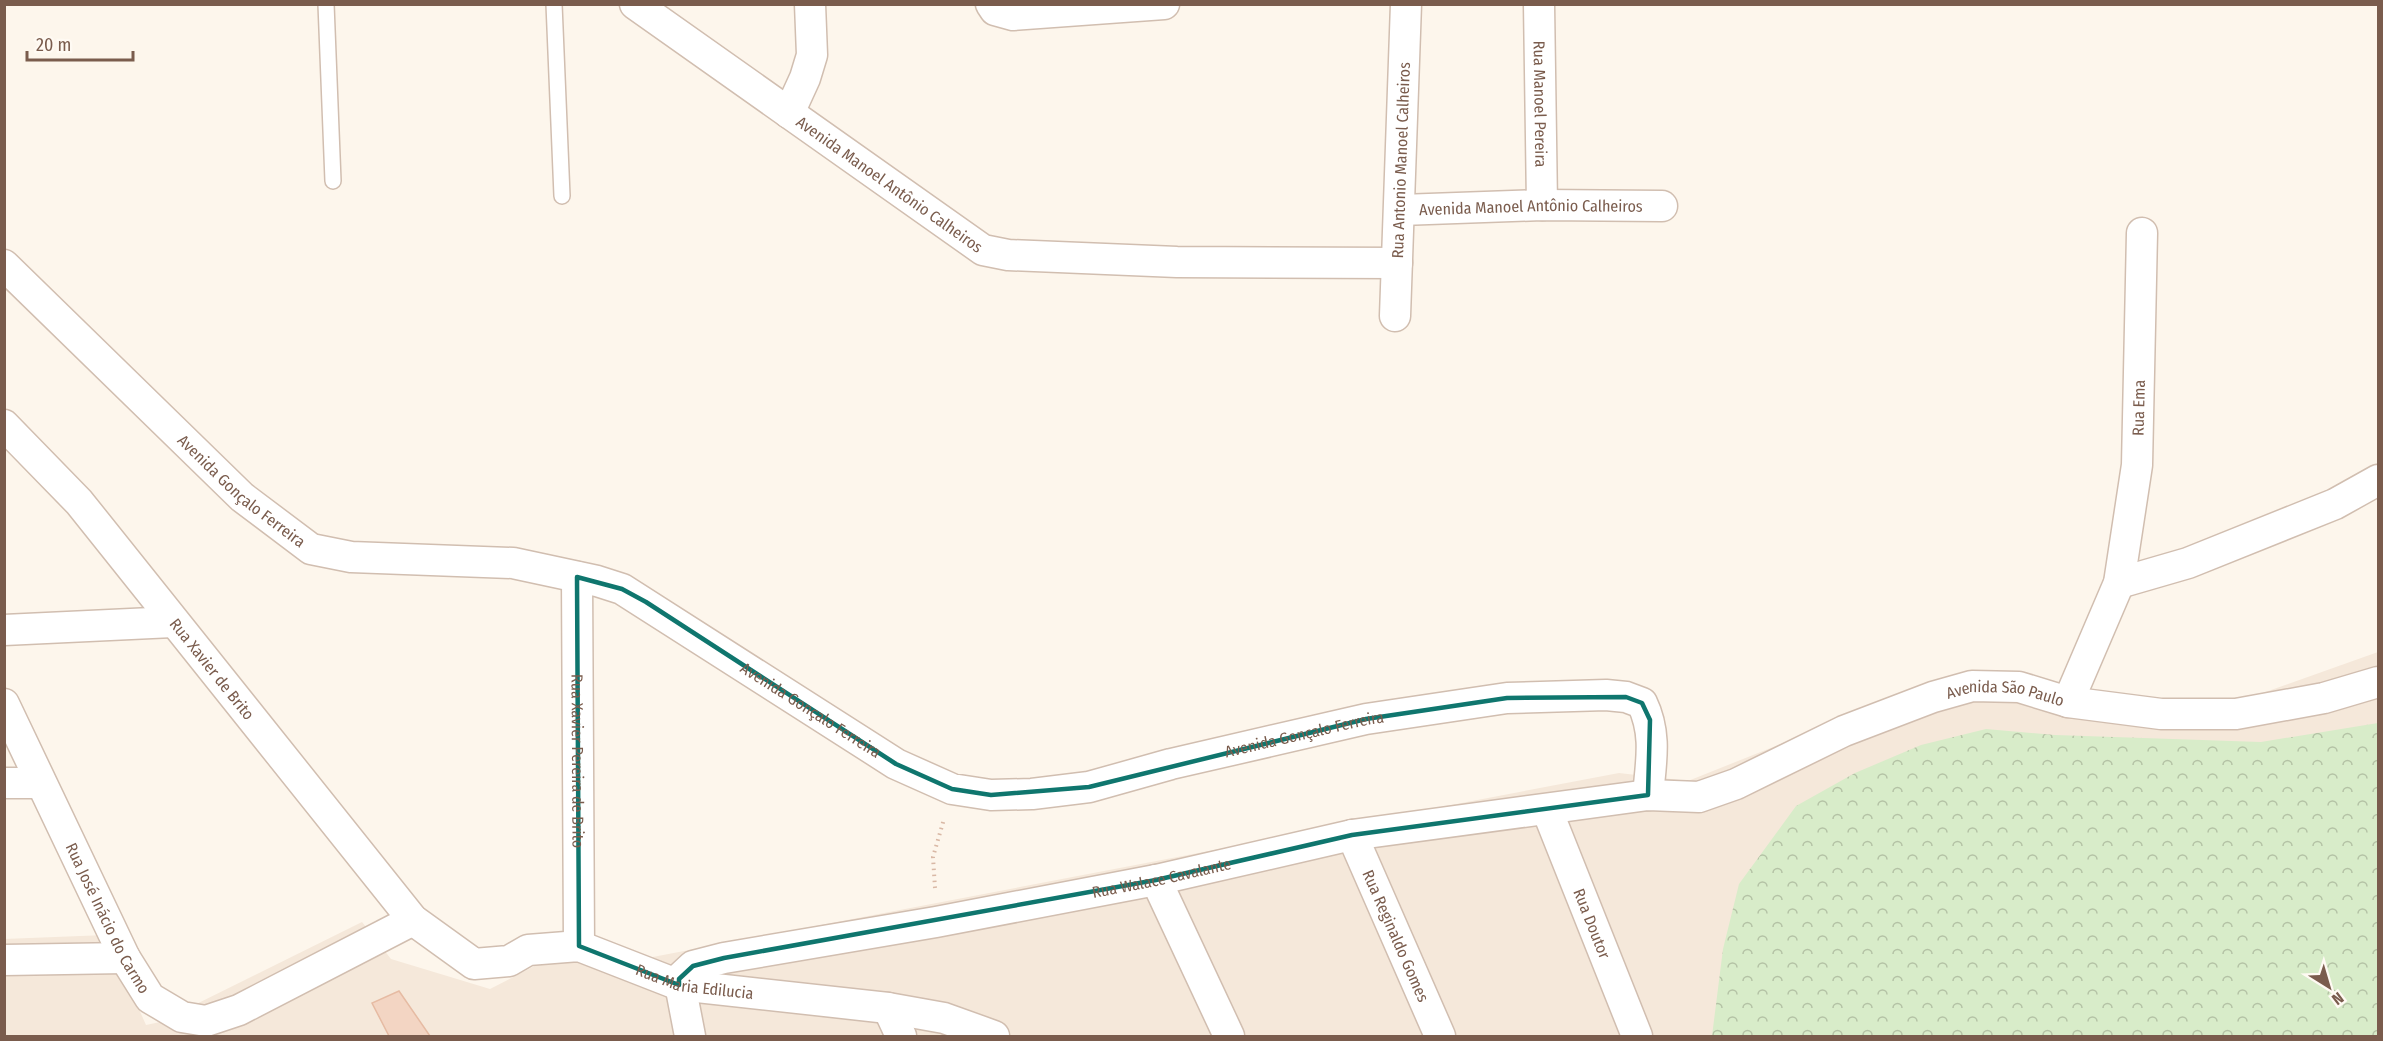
<svg xmlns="http://www.w3.org/2000/svg" width="2383" height="1041" font-family="'Fira Sans Condensed',sans-serif">
	<style>
		.residential { fill: #f5e8da }
		.forest { fill: url(#forest-crowns) }
		.building { fill: #f3d5c3; stroke: #e6bba3; stroke-width: 1.5 }
		.lines { fill: none; stroke-linecap: round; stroke-linejoin: round }
		.service-casing { stroke: #d1beb0; stroke-width: 18 }
		.minor-casing { stroke: #d1beb0; stroke-width: 33 }
		.path { stroke: #d9b8a5; stroke-width: 4; stroke-dasharray: 1.5 4.5; stroke-linecap: butt }
		.service { stroke: #fff; stroke-width: 15 }
		.minor { stroke: #fff; stroke-width: 30 }
		.marked { fill: none; stroke: #0f766e; stroke-width: 4.5; stroke-linejoin: round }
		.labels { text-anchor: middle; stroke-width: 6; stroke-linejoin: round; paint-order: stroke }
		.street-label { font-size: 16px; fill: #7a5c4d; stroke: #fffaf3 }
	</style>
	<defs>
		<pattern id="forest-crowns" width="20" height="18" patternUnits="userSpaceOnUse" patternTransform="scale(1.5)"><rect width="20" height="18" fill="#d8ecc9"/><path d="M2 6a3 3 0 1 1 6 0M12 15a3 3 0 1 1 6 0" fill="none" stroke="#b4c2a5"/></pattern>
	</defs>
	<rect width="100%" height="100%" fill="#fdf6ec"/>
	<polygon class="residential" points="2378,652 2378,1036 5,1036 4,939 106,935 146,1025 160,1022 362,922 391,959 490,989 577,944 637,960 1619,773 1688,781 1933,683 2126,711 2257,695"/>
	<polygon class="forest" points="2378,723 2378,1036 1712,1036 1723,949 1739,884 1796,806 1855,773 1921,745 1986,729 2055,735 2261,742"/>
	<polygon class="building" points="399,991 430,1036 389,1036 372,1003"/>
	<g class="lines">
		<g class="service-casing">
			<g id="service">
				<polyline points="326,4 333,181"/>
				<polyline points="554,4 562,196"/>
			</g>
		</g>
		<g class="minor-casing">
			<g id="minor">
				<path id="s1" d="M 635,4 L 983,250 L 1008,255 L 1177,262 L 1397,263"/>
				<polyline points="991,4 995,10 1013,15 1164,4"/>
				<path id="s2" d="M 1539,4 L 1542,205"/>
				<polyline points="789,113 805,78 812,55 810,4"/>
				<path id="s3" d="M 1401,210 L 1542,205 L 1662,206"/>
				<path id="s4" d="M 4,265 L 242,497 L 311,549 L 351,557 L 513,563 L 597,581 L 622,589 L 896,764 L 952,789 L 991,795 L 1032,794 L 1089,787 L 1171,764 L 1366,719 L 1507,698 L 1606,695 L 1626,697 L 1642,703 C 1657,734 1651,762 1648,795"/>
				<path id="s5" d="M 1395,316 L 1406,4"/>
				<path id="s6" d="M 4,425 L 79,502 L 413,920 L 474,964 L 509,961 L 528,950 L 579,946 L 679,985 L 888,1008 L 944,1018 L 994,1036"/>
				<path id="s7" d="M 577,577 L 579,946"/>
				<polyline points="2119,583 2188,563 2335,504 2378,480"/>
				<polyline points="4,630 173,622"/>
				<path id="s8" d="M 2068,702 L 2119,583 L 2137,465 L 2142,233"/>
				<path id="s9" d="M 4,704 L 125,958 L 150,998 L 182,1017 L 206,1021 L 239,1010 L 413,920"/>
				<polyline points="4,783 40,783"/>
				<path id="s10" d="M 1547,810 L 1637,1036"/>
				<path id="s11" d="M 1352,835 L 1440,1036"/>
				<polyline points="1156,880 1229,1036"/>
				<polyline points="4,960 125,958"/>
				<polyline points="888,1008 901,1036"/>
				<path id="s12" d="M 690,1036 L 679,979 L 693,966 L 724,958 L 936,922 L 1156,880 L 1352,835 L 1648,795 L 1699,797 L 1736,784 L 1844,731 L 1933,697 L 1972,686 L 2019,687 L 2068,702 L 2161,714 L 2236,714 L 2324,698 L 2378,682"/>
			</g>
		</g>
		<polyline class="path" points="935,888 933,857 944,819"/>
		<use href="#service" class="service"/>
		<use href="#minor" class="minor"/>
	</g>
	<path class="marked" d="M 577,577 L 622,589 L 646,602 L 896,764 L 952,789 L 991,795 L 1089,787 L 1366,719 L 1507,698 L 1626,697 L 1642,703 L 1650,720 L 1648,795 L 1352,835 L 1156,880 L 724,958 L 693,966 L 679,979 L 679,985 L 579,946 Z"/>
	<g class="labels">
		<g class="street-label">
			<text dy="6" stroke="none"><textPath href="#s2" startOffset="100">Rua Manoel Pereira</textPath></text>
			<text dy="6" stroke="none"><textPath href="#s5" startOffset="156">Rua Antonio Manoel Calheiros</textPath></text>
			<text dy="6" stroke="none"><textPath href="#s1" startOffset="312">Avenida Manoel Antônio Calheiros</textPath></text>
			<text dy="6" stroke="none"><textPath href="#s3" startOffset="130">Avenida Manoel Antônio Calheiros</textPath></text>
			<text dy="6" stroke="none"><textPath href="#s8" startOffset="306">Rua Ema</textPath></text>
			<text dy="6" stroke="none"><textPath href="#s4" startOffset="328">Avenida Gonçalo Ferreira</textPath></text>
			<text dy="6" stroke="none"><textPath href="#s6" startOffset="321">Rua Xavier de Brito</textPath></text>
			<text dy="6" stroke="none"><textPath href="#s12" startOffset="1428">Avenida São Paulo</textPath></text>
			<text dy="6" stroke="none"><textPath href="#s4" startOffset="958">Avenida Gonçalo Ferreira</textPath></text>
			<text dy="6" stroke="none"><textPath href="#s4" startOffset="1480">Avenida Gonçalo Ferreira</textPath></text>
			<text dy="6" stroke="none"><textPath href="#s7" startOffset="184">Rua Xavier Pereira de Brito</textPath></text>
			<text dy="6" stroke="none"><textPath href="#s12" startOffset="554">Rua Walace Cavalante</textPath></text>
			<text dy="6" stroke="none"><textPath href="#s9" startOffset="238">Rua José Inácio do Carmo</textPath></text>
			<text dy="6" stroke="none"><textPath href="#s10" startOffset="122">Rua Doutor</textPath></text>
			<text dy="6" stroke="none"><textPath href="#s11" startOffset="110">Rua Reginaldo Gomes</textPath></text>
			<text dy="6" stroke="none"><textPath href="#s6" startOffset="948">Rua Maria Edilucia</textPath></text>
		</g>
	</g>
	<rect width="2383" height="1041" fill="none" stroke="#7a5c4d" stroke-width="12"/>
	<g transform="translate(2329 987) rotate(143)" stroke="#fffaf3" stroke-width="4.5" paint-order="stroke">
	<path d="M0-4.5L10 22L0 15L-10 22Z" fill="#7a5c4d"/>
	<text y="-9" font-size="16" font-weight="bold" text-anchor="middle" fill="#7a5c4d">N</text>
	</g>
	<path d="M27 51v9h106v-9" fill="none" stroke="#7a5c4d" stroke-width="3"/>
	<text x="36" y="51" font-size="18" fill="#7a5c4d" stroke="#fffaf3" stroke-width="4.5" paint-order="stroke">20 m</text>
</svg>
